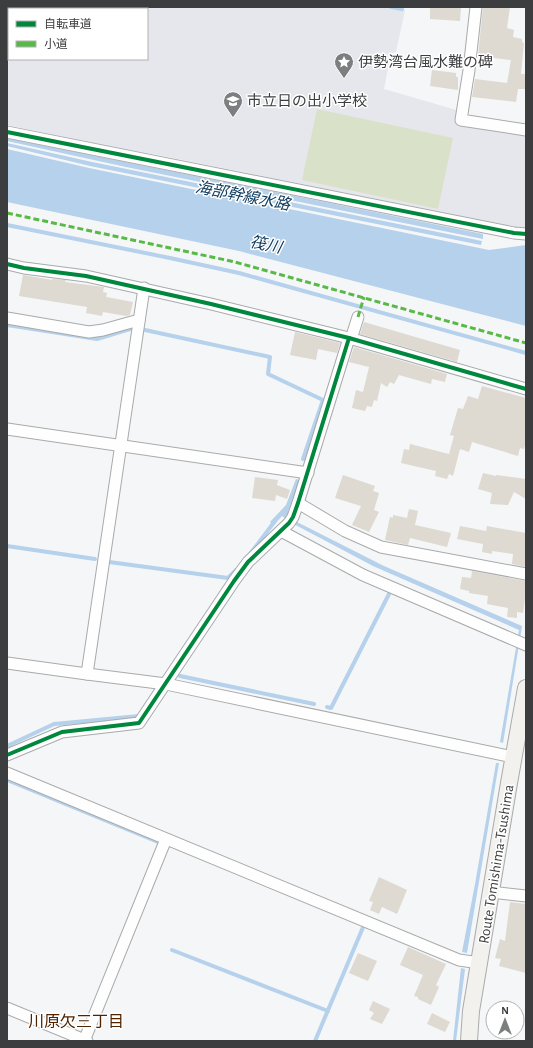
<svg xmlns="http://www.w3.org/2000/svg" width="533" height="1048" font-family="'Alegreya Sans','Noto Sans JP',sans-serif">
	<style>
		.built { fill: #e6e7ed; fill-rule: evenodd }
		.green { fill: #d9e2c8 }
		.water { fill: #b5d1eb }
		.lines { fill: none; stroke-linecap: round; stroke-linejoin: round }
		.stream { stroke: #b5d1eb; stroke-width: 4 }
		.building { fill: #ded9d1 }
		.street-casing { stroke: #a9aaab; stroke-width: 13 }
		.secondary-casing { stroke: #a9aaab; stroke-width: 18 }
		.street { stroke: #fefefe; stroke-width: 11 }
		.secondary { stroke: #f3f1ee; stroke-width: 16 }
		.quiet { stroke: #58b947; stroke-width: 3; stroke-dasharray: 6 3; stroke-linecap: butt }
		.cycleway-casing { stroke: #fff; stroke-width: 6 }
		.cycleway { stroke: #00873e; stroke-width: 4 }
		.labels { text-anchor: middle; stroke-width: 3; stroke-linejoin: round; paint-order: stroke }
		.poi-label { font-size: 15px; fill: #3c3d3e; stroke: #fff; text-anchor: start }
		.street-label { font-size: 15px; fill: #3c3d3e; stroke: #fff }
		.water-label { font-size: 16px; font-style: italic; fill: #0b395c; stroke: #fff }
		.neighbourhood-label { font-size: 16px; fill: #502401; stroke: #fff }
	</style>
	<rect width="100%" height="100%" fill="#f5f6f7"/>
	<path class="built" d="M 7,7 L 384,7 L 405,10 L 396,52 L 391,53 L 384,89 L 460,111 L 458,126 L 526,135 L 526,229 L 153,154 L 106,146 L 7,125 ZM 9,9 L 147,9 L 147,59 L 9,59 Z"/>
	<polygon class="green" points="317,109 453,138 438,209 302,180"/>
	<g class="water">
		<polygon points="7,138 483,234 483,239 126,167 7,141"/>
		<polygon points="7,143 92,162 482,241 481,245 90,166 7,146"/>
		<polygon points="7,149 89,168 489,250 526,245 526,326 239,251 7,202"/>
		<polygon points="296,479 300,480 294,500 288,511 290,516 295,521 384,566 522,626 503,743 500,742 519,630 373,566 288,521 282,516 274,525 270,522 286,505"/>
		<polygon points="496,763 499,763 467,953 462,952 475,884"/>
		<polygon points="461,968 465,969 456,1041 453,1041"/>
	</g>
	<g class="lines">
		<g class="stream">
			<polyline points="391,7 402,9 402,7"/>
			<polyline points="7,225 170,258 239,273 526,353"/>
			<polyline points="7,325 97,339 130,329"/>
			<polyline points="145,330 270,357 268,374 323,400 303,459"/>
			<polyline points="7,546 95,559"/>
			<polyline points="250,554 275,521"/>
			<polyline points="109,562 228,578 236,570"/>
			<polyline points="180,676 314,704"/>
			<polyline points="327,707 331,708 389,594"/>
			<polyline points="7,746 54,724 139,716"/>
			<polyline points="7,780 158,842"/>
			<polyline points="172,950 328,1011"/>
			<polyline points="315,1041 364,925"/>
		</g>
	</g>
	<g class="building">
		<polygon points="430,7 461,7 460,21 430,19"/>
		<polygon points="483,7 510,7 507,28 514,30 513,37 522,39 522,42 524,43 521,74 526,74 526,89 518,89 516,102 472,97 475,79 507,83 511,60 478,56"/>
		<polygon points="432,70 456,73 456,77 458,77 458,90 430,86"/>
		<polygon points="23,275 52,280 52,279 66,280 65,282 104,287 103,292 107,293 106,297 133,302 130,315 126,316 103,312 102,316 86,313 87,307 19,296"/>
		<polygon points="364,322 460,350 457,362 360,334"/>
		<polygon points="295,332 340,343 337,353 318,349 316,360 290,355"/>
		<polygon points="354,347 447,374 445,382 432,379 431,384 399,375 394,384 390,382 387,387 381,383 377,401 374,400 372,407 367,406 365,411 352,408 356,390 363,392 369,367 349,362"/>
		<polygon points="482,386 526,398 526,442 524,449 520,448 518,456 472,442 469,452 460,449 453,476 449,474 447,479 435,476 436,471 401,463 404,449 409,450 410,444 449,454 454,436 450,435 458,408 463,409 468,396 478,399"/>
		<polygon points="483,473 496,476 496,475 526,479 526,499 514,492 508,505 490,504 492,493 478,489"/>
		<polygon points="343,475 375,486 373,491 379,493 374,510 379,512 369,532 352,525 361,506 335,498"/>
		<polygon points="255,477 278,480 277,485 290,490 287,499 276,495 275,501 252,498"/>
		<polygon points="409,509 418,511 415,525 451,533 447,547 410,538 408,545 385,540 390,517 393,518 393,515 407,518"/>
		<polygon points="460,526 486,531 487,526 526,533 526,567 512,564 513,554 492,551 492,554 482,552 483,544 457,539"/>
		<polygon points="472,571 526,581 526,591 523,613 517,612 517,618 507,617 508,608 487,604 488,596 469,593 469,591 460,589 462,577 471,578"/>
		<polygon points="379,877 407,890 397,914 382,907 379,914 370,910 373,902 369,901"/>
		<polygon points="510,902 526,904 526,973 499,966 501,959 495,958 500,939 505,941"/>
		<polygon points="408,947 446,964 436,985 439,987 431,1005 418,999 418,997 414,996 423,975 400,965"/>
		<polygon points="358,953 377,961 368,981 349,973"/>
		<polygon points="373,1001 390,1009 382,1024 370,1019 374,1013 369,1010"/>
		<polygon points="432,1013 450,1022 445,1032 427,1024"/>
	</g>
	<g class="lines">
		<g class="street-casing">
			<g id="street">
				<polyline points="476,7 469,70 461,120 526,130"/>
				<polyline points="7,132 514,233 526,234"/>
				<polyline points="7,264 24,268 86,276 211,304 349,338 526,389"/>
				<polyline points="7,318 89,332 103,330 139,320"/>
				<polyline points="351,339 358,317"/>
				<polyline points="7,429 308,473"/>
				<polyline points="298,503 345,531 381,547 526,574"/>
				<polyline points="281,531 363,575 526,645"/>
				<polyline points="7,663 87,674 166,684 513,757"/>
				<polyline points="87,674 144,288"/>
				<polyline points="7,755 62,732 139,723 234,581 248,562 289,523 293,517 298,503 349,338"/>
				<polyline points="7,773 459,960 480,963"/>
				<polyline points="491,892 526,896"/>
				<polyline points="7,1008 87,1041"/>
				<polyline points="84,1041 166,839"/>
			</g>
		</g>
		<g class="secondary-casing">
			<polyline id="secondary" points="469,1041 471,1011 509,783 526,688"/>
		</g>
		<use href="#street" class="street"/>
		<use href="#secondary" class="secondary"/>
		<g class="quiet">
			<polyline points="7,213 235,262 526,343"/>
			<polyline points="358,317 364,297"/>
		</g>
		<g class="cycleway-casing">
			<g id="cycleway">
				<polyline points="7,132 514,233 526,234"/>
				<polyline points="7,264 24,268 86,276 211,304 349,338 526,389"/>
				<polyline points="7,755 62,732 139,723 234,581 248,562 289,523 293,517 298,503 349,338"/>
			</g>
		</g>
		<use href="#cycleway" class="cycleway"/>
	</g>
	<defs>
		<g id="sight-pin" transform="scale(1)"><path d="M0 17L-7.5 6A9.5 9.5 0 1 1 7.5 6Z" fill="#7d7e7f" stroke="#fff"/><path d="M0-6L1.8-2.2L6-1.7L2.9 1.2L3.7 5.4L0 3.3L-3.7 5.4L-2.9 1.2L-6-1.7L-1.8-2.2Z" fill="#fff"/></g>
		<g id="school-pin" transform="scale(1)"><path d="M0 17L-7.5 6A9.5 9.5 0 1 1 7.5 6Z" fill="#7d7e7f" stroke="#fff"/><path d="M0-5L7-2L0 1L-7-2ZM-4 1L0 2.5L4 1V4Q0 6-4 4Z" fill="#fff"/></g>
	</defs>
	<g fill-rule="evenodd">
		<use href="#sight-pin" x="344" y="62"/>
		<use href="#school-pin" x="233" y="101"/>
	</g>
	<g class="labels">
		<g class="poi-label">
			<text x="358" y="67">伊勢湾台風水難の碑</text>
			<text x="247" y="106">市立日の出小学校</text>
		</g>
		<g class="street-label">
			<text transform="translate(496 864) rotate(-81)" y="5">Route Tomishima-Tsushima</text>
		</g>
		<g class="water-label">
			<text transform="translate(243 195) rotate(11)" y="6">海部幹線水路</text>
			<text transform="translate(266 244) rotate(12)" y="6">筏川</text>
		</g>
		<g class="neighbourhood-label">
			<text x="76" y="1027">川原欠三丁目</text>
		</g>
	</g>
	<rect width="533" height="1048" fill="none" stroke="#3c3d3e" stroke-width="16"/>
	<rect x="8" y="8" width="140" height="52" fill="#ffffff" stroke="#b1b1b2"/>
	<rect x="16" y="21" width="20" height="6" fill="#00873e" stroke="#b1b1b2"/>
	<text x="44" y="28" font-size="12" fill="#3c3d3e">自転車道</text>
	<rect x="16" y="41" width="20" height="6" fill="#58b947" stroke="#b1b1b2"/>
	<text x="44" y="48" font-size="12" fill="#3c3d3e">小道</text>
	<g transform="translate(505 1020)"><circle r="19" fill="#ffffff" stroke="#b1b1b2"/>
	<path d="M0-3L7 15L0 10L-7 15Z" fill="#7d7e7f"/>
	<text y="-6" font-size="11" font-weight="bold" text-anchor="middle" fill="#3c3d3e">N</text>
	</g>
</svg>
